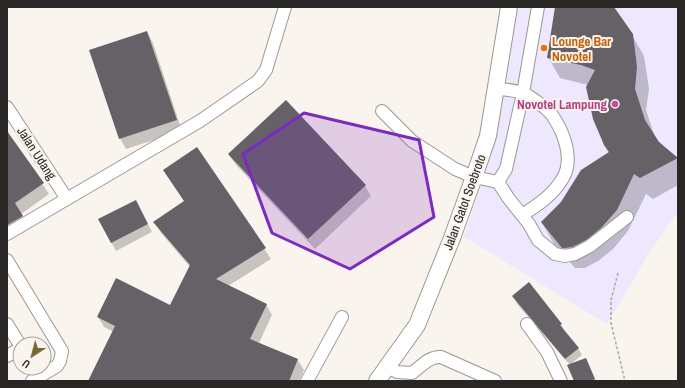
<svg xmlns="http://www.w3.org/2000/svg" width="685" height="388" font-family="'Archivo Narrow',sans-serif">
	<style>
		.commercial { fill: #ede8fe }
		.shadow { fill: #0003 }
		.building { fill: #656167 }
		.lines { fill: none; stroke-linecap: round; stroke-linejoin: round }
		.minor-casing { stroke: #9d9791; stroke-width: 14 }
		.major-casing { stroke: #9d9791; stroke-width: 18 }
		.path { stroke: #aca8a3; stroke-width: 1.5; stroke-dasharray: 3 2; stroke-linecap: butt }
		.minor { stroke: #fff; stroke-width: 12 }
		.major { stroke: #fff; stroke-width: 16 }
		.marked { fill: #7b2cbf; fill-opacity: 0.2; stroke: #7b2cbf; stroke-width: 3; stroke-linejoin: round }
		.food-dot { fill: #e8710a; stroke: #faf4ee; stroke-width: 1.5 }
		.hotel-dot { fill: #d1479c; stroke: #faf4ee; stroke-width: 1.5 }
		.labels { text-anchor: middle; stroke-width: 4; stroke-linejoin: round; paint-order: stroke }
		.food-label { font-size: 13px; font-weight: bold; fill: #c56008; stroke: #faf4ee; text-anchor: start }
		.hotel-label { font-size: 13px; font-weight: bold; fill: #b23c85; stroke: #faf4ee; text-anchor: end }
		.street-label { font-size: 13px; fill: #292725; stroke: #faf4ee }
	</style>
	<rect width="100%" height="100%" fill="#faf4ee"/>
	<polygon class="commercial" points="510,7 678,7 678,212 651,250 607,324 464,237 482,184 495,135"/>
	<g class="shadow">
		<polygon points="556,7 613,7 632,35 644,56 649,89 646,110 655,137 659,142 678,159 678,185 653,199 646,194 628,231 613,249 598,261 585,268 575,268 554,244 542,223 609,153 604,145 588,85 560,78 548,57"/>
		<polygon points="147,32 153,43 182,131 126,149 120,138"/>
		<polygon points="7,132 49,194 21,214 29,227 9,238 7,241"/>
		<polygon points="196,148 271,259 228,286 266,304 272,315 259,343 297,359 304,370 299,381 90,381 114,332 104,327 98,317 171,306 190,267 161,233 155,222 185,202"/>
		<polygon points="229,155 365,186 371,196 315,249 236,165"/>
		<polygon points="140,209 152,232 116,251 99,220"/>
		<polygon points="513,296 561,324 565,332 578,348 582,355 572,363 585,359 596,381 575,381 570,365 517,304"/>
	</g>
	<g class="building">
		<polygon points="555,7 614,7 633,34 637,67 635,89 645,120 659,142 678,158 640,178 634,174 617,210 601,228 586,240 572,247 565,248 562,248 541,222 561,202 581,170 609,152 604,145 593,119 586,87 595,70 581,65 547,58"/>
		<polygon points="147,31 177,120 119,139 89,50"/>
		<polygon points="286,100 366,185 308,239 228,154"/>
		<polygon points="7,131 44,183 15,203 23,216 7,225"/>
		<polygon points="197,147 266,248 216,279 267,304 250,339 298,359 289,381 88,381 115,326 97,317 116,278 170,305 190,265 153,222 184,201 163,170"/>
		<polygon points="136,200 148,224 111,243 98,219"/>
		<polygon points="529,282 562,324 560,325 579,348 565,359 512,296"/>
		<polygon points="586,358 595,379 590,381 574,381 567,365"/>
	</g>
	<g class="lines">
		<g class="minor-casing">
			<g id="minor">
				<path d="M 496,88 C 504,90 515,90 523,93 C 530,96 548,109 552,115 C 564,132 574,159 563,178 C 553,195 538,205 522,215"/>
				<polyline points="7,107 67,199"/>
				<polyline points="382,111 412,141 455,169 474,177 498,182 506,169 523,93 538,7"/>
				<polyline points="498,182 509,199 529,224 538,240 555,254 565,256 575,254 590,246 627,217"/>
				<polyline points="7,234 200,121 258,81 266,70 285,7"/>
				<polyline points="7,260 62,351 60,361 57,366 32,381"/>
				<polyline points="7,324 20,345"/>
				<polyline points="527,324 547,352 561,381"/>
				<polyline points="7,356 20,349"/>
				<path d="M 387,367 L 397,372 L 412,373 C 422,366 429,356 441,357 L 495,381"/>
				<polyline points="307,381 342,317"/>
			</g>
		</g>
		<g class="major-casing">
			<polyline id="major" points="377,381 417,325 452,238 474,177 488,136 509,7"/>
		</g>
		<polyline class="path" points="618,273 611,300 611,323 625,381"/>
		<use href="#minor" class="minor"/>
		<use href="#major" class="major"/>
	</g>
	<path class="marked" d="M 304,113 L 419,140 L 434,217 L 350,269 L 272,233 L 243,154 Z"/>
	<circle class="food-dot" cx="544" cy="48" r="4"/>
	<circle class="hotel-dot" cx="615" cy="104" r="4"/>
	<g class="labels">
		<g class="food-label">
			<text x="552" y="46">Lounge Bar<tspan x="552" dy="15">Novotel</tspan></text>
		</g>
		<g class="hotel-label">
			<text x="607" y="109">Novotel Lampung</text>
		</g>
		<g class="street-label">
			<text transform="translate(37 153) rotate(57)" y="5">Jalan Udang</text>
			<text transform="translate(464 202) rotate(-70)" y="5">Jalan Gatot Soebroto</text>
		</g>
	</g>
	<rect width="685" height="388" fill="none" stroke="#292725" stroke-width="16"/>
	<g transform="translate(32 356) rotate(216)"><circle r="19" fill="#faf4ee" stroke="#a6a29e"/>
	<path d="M0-3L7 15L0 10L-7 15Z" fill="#7a6736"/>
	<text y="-6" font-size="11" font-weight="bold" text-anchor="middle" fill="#292725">U</text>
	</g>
</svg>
